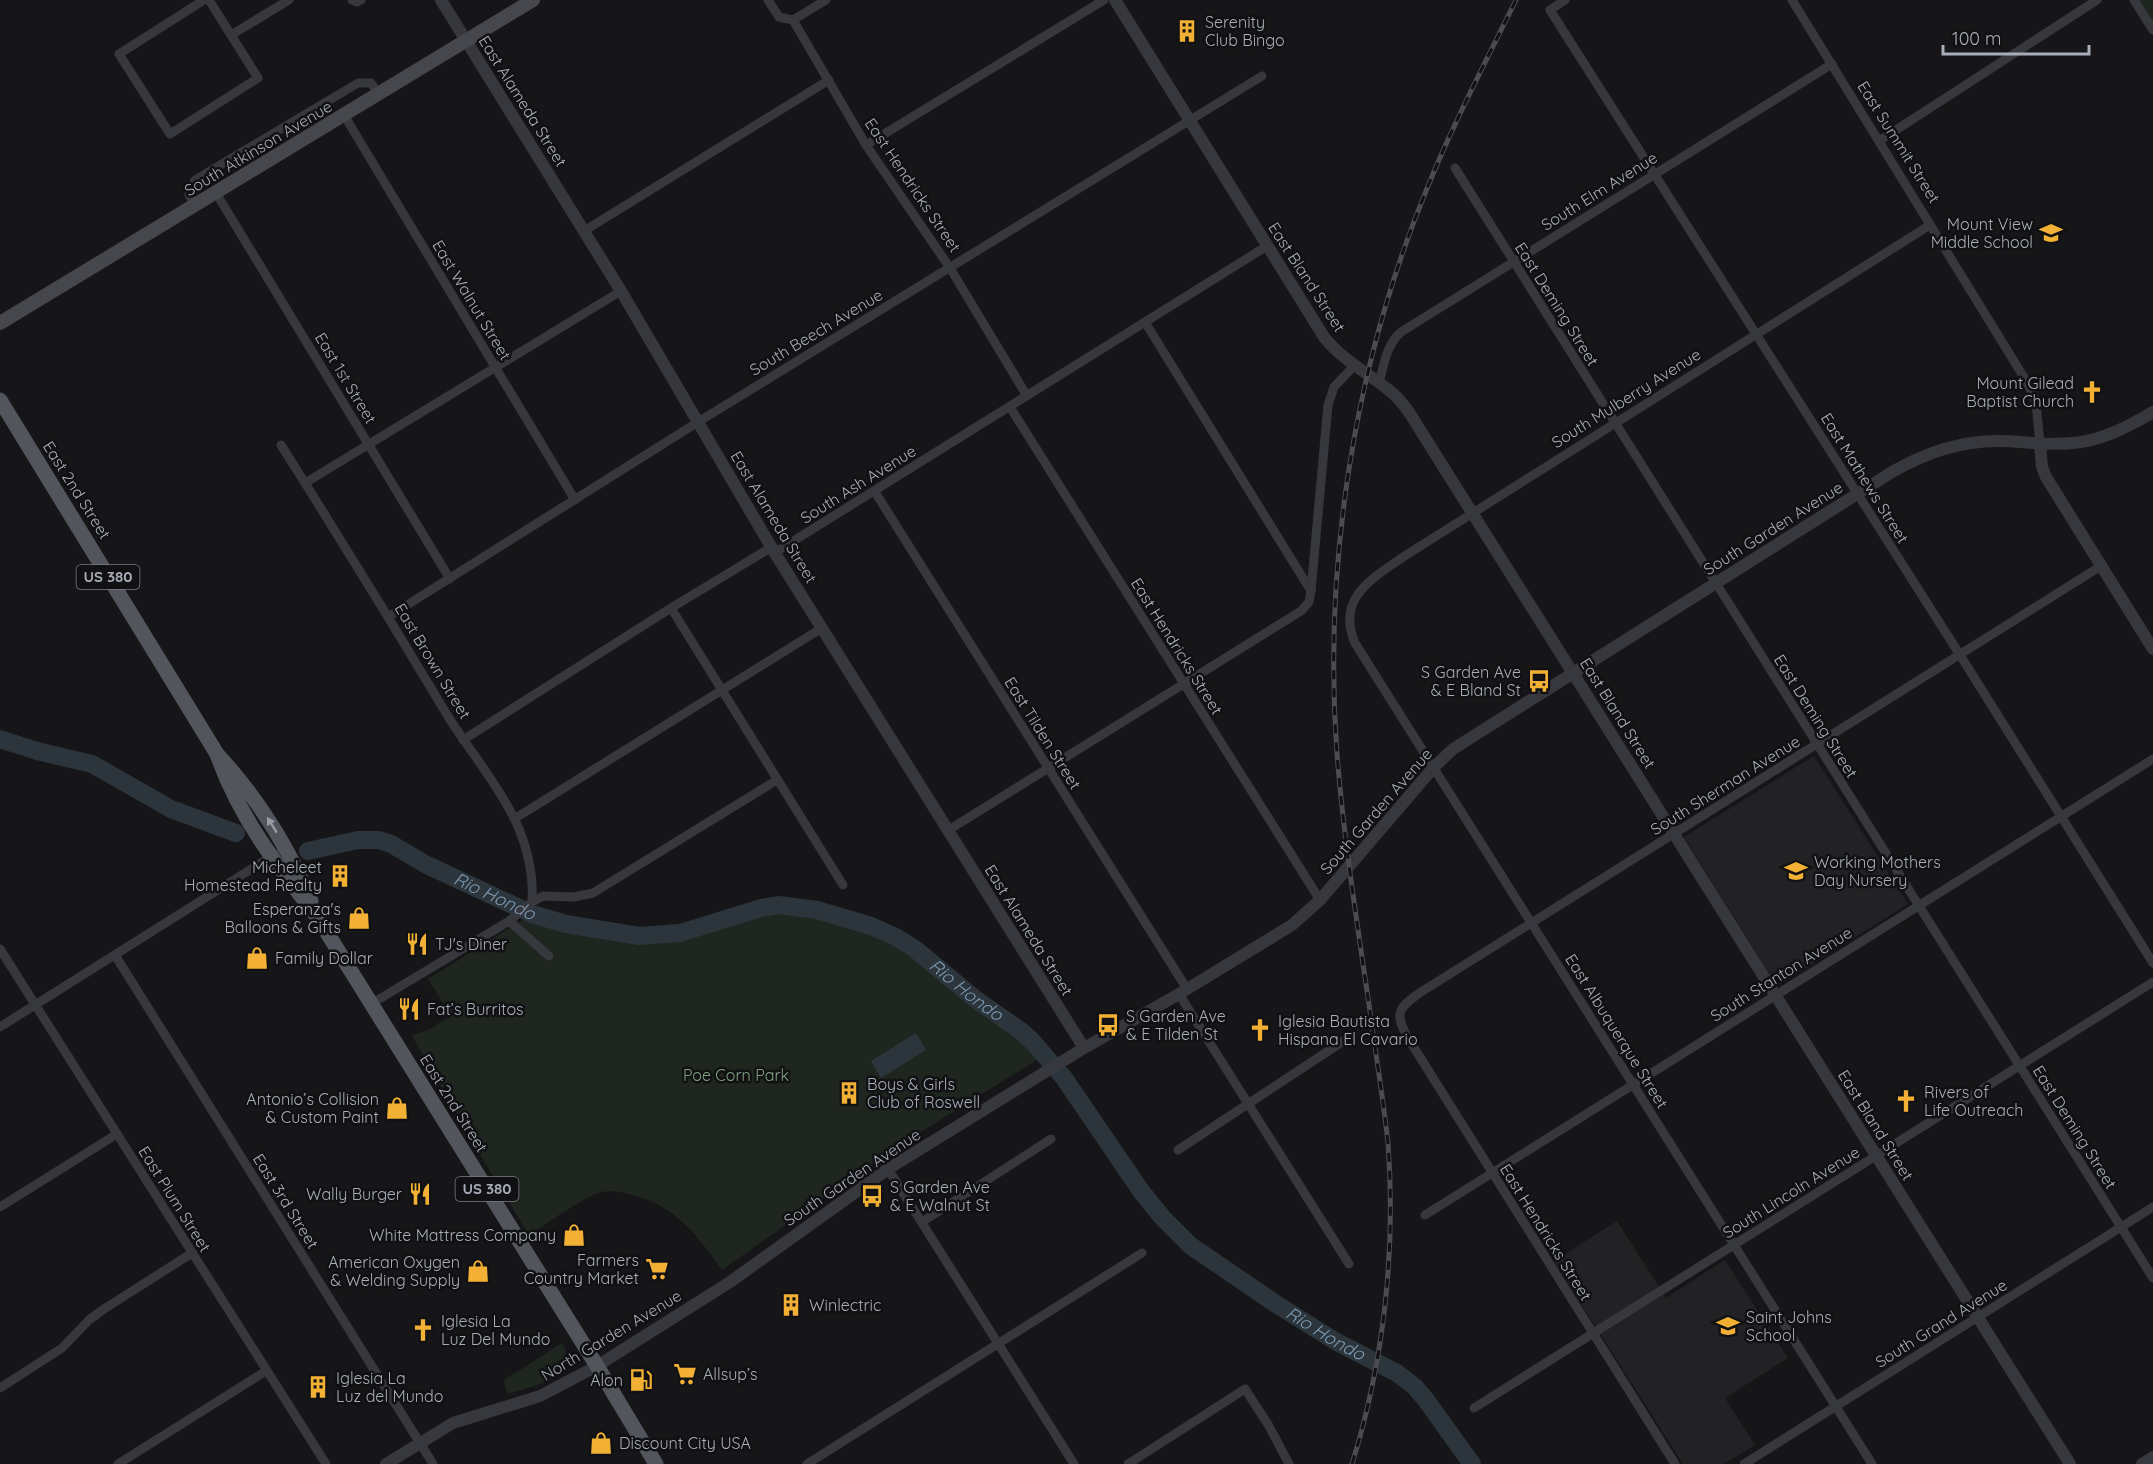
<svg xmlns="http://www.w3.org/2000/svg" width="2153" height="1464" font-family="Quicksand,sans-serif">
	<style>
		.built { fill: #222225 }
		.green { fill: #1e261f }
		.water { fill: #2c353c }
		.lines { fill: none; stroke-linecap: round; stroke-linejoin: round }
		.river { stroke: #2c353c; stroke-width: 18 }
		.minor { stroke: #37383d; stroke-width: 9 }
		.tertiary { stroke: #37383d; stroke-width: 12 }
		.secondary { stroke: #45474d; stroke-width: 14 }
		.primary { stroke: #53555c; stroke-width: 15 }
		.rail-casing { stroke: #4a4c52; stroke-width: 5 }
		.rail { stroke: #111113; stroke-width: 3; stroke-dasharray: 9; stroke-linecap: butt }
		.oneway { fill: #979ba6 }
		.labels { text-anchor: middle; stroke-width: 5; stroke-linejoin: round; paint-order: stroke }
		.shield { fill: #111113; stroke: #7b7e86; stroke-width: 1.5 }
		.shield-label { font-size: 15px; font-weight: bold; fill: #a8adb8 }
		.poi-label { font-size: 16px; fill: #a8adb8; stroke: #111113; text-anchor: start }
		.street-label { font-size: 16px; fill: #a8adb8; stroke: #111113 }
		.park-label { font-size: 16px; fill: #7fa381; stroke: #111113 }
		.water-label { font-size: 18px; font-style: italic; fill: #7f9bb3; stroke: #111113 }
	</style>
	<rect width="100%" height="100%" fill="#161618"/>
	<g class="built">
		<polygon points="1814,756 1908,904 1777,986 1684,837"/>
		<polygon points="1617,1221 1666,1298 1725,1260 1788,1358 1725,1398 1755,1445 1724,1464 1683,1464 1554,1261"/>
	</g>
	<g class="green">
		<polygon points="2134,0 2153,0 2153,30"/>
		<path d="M 778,905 C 822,907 881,923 916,951 C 936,965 954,983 973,998 C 999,1017 1023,1032 1045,1055 L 887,1153 L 722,1270 C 698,1236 675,1206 633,1195 C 622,1192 612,1190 601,1192 C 583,1197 547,1224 529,1235 L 476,1148 L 412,1036 L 432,1028 L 451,1016 L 428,979 L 532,914 C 570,928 642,940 681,932 C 714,926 744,910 778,905 Z"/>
		<path d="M 562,1343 C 582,1377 531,1387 507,1394 L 504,1380 Z"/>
	</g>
	<polygon class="water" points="916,1033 926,1050 881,1078 871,1061"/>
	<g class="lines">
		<g class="river">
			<polyline points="0,739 37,751 92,764 171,809 236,833"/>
			<path id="s1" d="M 308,851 L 358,840 L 379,840 L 391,844 L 427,865 L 532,914 L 566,924 L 639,936 L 680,933 L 761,908 L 778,905 L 817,910 L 871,926 L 896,937 L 915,949 L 974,998 L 1021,1031 L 1033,1042 L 1064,1078 L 1141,1191 L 1162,1217 L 1191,1246 L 1276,1304 L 1335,1341 L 1397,1373 L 1415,1387 L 1426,1400 L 1472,1464"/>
		</g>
		<g class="minor">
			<polyline points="204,0 119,54 170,134 258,78 209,0"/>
			<polyline points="352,0 357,2 361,0"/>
			<polyline points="768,0 779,17 793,20 866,145 950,268 1027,396"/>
			<polyline points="1565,0 1550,10 1960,655 2153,963"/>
			<polyline points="1792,0 2028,384 2036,403 2040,444"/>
			<polyline points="2134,0 2153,30"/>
			<polyline points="793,20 826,0"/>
			<polyline points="231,35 289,0"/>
			<polyline points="344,115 575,500"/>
			<polyline points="1879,141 2097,0"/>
			<polyline points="866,145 1104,0"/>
			<polyline points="1455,168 2153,1278"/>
			<polyline points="216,193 450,579"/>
			<polyline points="195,205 189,195 195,180 358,83 371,83 378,94"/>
			<polyline points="584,231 829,80"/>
			<polyline points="1145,322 1311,591"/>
			<path d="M 1379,383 C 1384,365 1386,345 1401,332 L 1832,64"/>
			<polyline points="1010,407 1320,900"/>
			<path d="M 281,445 C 338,535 394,626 449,718 C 470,751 496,782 514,818 C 526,842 534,874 532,902"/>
			<polyline points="305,483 621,291"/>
			<polyline points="875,492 1187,989"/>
			<polyline points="671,608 843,885"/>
			<polyline points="388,617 698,422 1262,76"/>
			<polyline points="463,740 671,608 767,550 779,550 1267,246"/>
			<polyline points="514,819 822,628"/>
			<polyline points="947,831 1301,611 1309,602 1311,591 1328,405 1334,387 1354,366"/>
			<polyline points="509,921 549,956"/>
			<polyline points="0,949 326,1464"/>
			<polyline points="115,955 433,1464"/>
			<polyline points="1179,994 1349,1264"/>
			<polyline points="371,1004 509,921 532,902 543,896 574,897 593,893 777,780"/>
			<polyline points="0,1027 275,854"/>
			<polyline points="1178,1150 1348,1038"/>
			<polyline points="888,1169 1074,1464"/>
			<polyline points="0,1207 117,1134"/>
			<polyline points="1425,1215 2153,759"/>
			<polyline points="922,1222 1051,1139"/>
			<polyline points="0,1388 62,1348 89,1320 104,1309 192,1253"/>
			<polyline points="1474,1408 2153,982"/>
			<polyline points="118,1464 266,1371"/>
			<polyline points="807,1464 1142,1253"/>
			<polyline points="1128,1464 1245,1389 1269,1426 1289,1464"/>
			<path d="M 1675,1464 L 1408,1038 C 1394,1013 1398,1008 1421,992 L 2101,566"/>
			<polyline points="1744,1464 2153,1207"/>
			<path d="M 1872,1464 L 1355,643 C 1336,599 1371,579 1403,557 L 1930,225"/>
		</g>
		<g class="tertiary">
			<polyline points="441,0 621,291 773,550 1084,1048"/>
			<path d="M 1115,0 L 1324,337 C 1342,360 1368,373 1390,391 C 1402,400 1410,413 1417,425 L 2070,1464"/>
			<polyline points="2040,444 2042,467 2046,477 2153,649"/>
			<path d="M 386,1464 L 453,1423 L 540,1396 L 597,1366 L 730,1282 L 888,1169 L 1084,1048 L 1179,994 L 1292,925 L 1320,900 L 1434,767 L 1453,749 L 1892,472 C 1925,453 1959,441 1997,441 C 2022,441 2047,446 2072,443 C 2101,441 2128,427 2153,412"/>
			<polyline points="2142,1464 2153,1457"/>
		</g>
		<polyline class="secondary" points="0,323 533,0"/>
		<g class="primary">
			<path d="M 0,400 L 217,754 C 257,797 288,846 311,901"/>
			<path d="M 217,754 C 238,815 276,865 316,915 L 597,1366 L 656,1464"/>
		</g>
		<g class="rail-casing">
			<path id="rail" d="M 1352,1464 C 1384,1361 1396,1250 1388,1143 C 1385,1116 1381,1088 1377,1061 C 1363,958 1345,856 1337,754 C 1323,564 1354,367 1426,191 C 1452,126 1485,63 1516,0"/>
		</g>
		<use href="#rail" class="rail"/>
	</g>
	<defs><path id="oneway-solid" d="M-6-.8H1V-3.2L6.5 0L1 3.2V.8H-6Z" transform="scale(1.5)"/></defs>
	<use class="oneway" href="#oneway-solid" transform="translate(272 825) rotate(-122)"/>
	<defs>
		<g id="building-bare" transform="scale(1.8)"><path d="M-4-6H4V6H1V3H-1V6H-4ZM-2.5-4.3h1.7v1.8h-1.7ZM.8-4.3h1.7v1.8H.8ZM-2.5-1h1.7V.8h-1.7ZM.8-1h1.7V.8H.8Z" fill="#f2b134" stroke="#111113" stroke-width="2.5" paint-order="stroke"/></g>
		<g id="school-bare" transform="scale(1.8)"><path d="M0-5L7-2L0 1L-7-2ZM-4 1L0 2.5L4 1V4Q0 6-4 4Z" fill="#f2b134" stroke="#111113" stroke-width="2.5" paint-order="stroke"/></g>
		<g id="church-bare" transform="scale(1.8)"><path d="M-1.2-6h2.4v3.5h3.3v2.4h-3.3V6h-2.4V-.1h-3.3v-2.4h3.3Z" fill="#f2b134" stroke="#111113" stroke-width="2.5" paint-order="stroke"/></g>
		<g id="bus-bare" transform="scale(1.8)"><path d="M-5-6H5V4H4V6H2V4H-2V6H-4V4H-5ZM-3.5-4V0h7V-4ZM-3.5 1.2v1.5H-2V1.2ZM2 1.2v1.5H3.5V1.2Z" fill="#f2b134" stroke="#111113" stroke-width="2.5" paint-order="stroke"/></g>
		<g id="shop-bare" transform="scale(1.8)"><path d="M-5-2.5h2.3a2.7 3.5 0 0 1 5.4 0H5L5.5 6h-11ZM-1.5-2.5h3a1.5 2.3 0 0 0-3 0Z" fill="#f2b134" stroke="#111113" stroke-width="2.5" paint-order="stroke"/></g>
		<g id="restaurant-bare" transform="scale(1.8)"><path d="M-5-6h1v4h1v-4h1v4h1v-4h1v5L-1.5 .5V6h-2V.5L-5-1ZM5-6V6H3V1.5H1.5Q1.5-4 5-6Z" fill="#f2b134" stroke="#111113" stroke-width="2.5" paint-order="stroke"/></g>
		<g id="supermarket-bare" transform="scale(1.8)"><path d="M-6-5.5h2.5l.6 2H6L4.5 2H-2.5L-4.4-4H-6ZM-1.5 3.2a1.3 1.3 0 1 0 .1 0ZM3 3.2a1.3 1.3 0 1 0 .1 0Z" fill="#f2b134" stroke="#111113" stroke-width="2.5" paint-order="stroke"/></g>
		<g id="fuel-bare" transform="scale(1.8)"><path d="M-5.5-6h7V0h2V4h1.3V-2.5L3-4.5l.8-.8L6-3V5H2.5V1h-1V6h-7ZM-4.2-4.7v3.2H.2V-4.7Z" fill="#f2b134" stroke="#111113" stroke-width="2.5" paint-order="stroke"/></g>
	</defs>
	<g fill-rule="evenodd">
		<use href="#building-bare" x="1187" y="31"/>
		<use href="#school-bare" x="2051" y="233"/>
		<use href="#church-bare" x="2092" y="392"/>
		<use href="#bus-bare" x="1539" y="681"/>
		<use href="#school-bare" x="1796" y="871"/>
		<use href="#building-bare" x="340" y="876"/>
		<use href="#shop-bare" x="359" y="918"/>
		<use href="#restaurant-bare" x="417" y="944"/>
		<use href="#shop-bare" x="257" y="958"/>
		<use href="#restaurant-bare" x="409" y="1009"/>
		<use href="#bus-bare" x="1108" y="1025"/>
		<use href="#church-bare" x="1260" y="1030"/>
		<use href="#building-bare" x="849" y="1093"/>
		<use href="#church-bare" x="1906" y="1101"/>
		<use href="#shop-bare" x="397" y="1108"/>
		<use href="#restaurant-bare" x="420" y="1194"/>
		<use href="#bus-bare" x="872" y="1196"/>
		<use href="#shop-bare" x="574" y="1235"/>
		<use href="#supermarket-bare" x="657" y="1269"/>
		<use href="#shop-bare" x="478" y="1271"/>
		<use href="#building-bare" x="791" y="1305"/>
		<use href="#school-bare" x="1728" y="1326"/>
		<use href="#church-bare" x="423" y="1330"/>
		<use href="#supermarket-bare" x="685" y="1374"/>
		<use href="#fuel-bare" x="641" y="1380"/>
		<use href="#building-bare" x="318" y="1387"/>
		<use href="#shop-bare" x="601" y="1443"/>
	</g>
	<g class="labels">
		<g class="shield">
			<rect x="76.5" y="565" width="63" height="24" rx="4.5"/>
			<rect x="455.5" y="1177" width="63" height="24" rx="4.5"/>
		</g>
		<g class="shield-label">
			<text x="108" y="582">US 380</text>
			<text x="487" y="1194">US 380</text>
		</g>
		<g class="poi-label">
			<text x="1205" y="28">Serenity<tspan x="1205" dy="18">Club Bingo</tspan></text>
			<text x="2033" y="230" text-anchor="end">Mount View<tspan x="2033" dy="18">Middle School</tspan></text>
			<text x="2074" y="389" text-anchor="end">Mount Gilead<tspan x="2074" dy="18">Baptist Church</tspan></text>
			<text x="1521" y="678" text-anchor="end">S Garden Ave<tspan x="1521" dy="18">&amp; E Bland St</tspan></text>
			<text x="1814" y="868">Working Mothers<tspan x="1814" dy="18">Day Nursery</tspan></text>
			<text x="322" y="873" text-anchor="end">Micheleet<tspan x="322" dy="18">Homestead Realty</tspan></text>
			<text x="341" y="915" text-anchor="end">Esperanza's<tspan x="341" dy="18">Balloons &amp; Gifts</tspan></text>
			<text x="435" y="950">TJ's Diner</text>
			<text x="275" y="964">Family Dollar</text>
			<text x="427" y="1015">Fat’s Burritos</text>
			<text x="1126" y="1022">S Garden Ave<tspan x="1126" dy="18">&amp; E Tilden St</tspan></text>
			<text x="1278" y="1027">Iglesia Bautista<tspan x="1278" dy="18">Hispana El Cavario</tspan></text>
			<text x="867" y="1090">Boys &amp; Girls<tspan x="867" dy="18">Club of Roswell</tspan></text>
			<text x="1924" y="1098">Rivers of<tspan x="1924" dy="18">Life Outreach</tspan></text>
			<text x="379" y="1105" text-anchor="end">Antonio’s Collision<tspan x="379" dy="18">&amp; Custom Paint</tspan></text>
			<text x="890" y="1193">S Garden Ave<tspan x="890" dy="18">&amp; E Walnut St</tspan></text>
			<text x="402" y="1200" text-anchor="end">Wally Burger</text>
			<text x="556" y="1241" text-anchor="end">White Mattress Company</text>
			<text x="639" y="1266" text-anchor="end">Farmers<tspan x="639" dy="18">Country Market</tspan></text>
			<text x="460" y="1268" text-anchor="end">American Oxygen<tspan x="460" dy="18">&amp; Welding Supply</tspan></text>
			<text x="809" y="1311">Winlectric</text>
			<text x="1746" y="1323">Saint Johns<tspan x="1746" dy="18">School</tspan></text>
			<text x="441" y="1327">Iglesia La<tspan x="441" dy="18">Luz Del Mundo</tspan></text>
			<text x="703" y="1380">Allsup’s</text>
			<text x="336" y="1384">Iglesia La<tspan x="336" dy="18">Luz del Mundo</tspan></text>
			<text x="623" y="1386" text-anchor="end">Alon</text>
			<text x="619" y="1449">Discount City USA</text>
		</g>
		<g class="street-label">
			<text transform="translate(523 101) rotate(58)" y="6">East Alameda Street</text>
			<text transform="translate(1899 142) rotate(58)" y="6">East Summit Street</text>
			<text transform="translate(258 148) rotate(-31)" y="6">South Atkinson Avenue</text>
			<text transform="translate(913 185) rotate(56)" y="6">East Hendricks Street</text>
			<text transform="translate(1599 191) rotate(-32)" y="6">South Elm Avenue</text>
			<text transform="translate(1307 277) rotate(57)" y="6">East Bland Street</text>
			<text transform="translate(472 300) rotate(59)" y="6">East Walnut Street</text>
			<text transform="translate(1557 304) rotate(58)" y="6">East Deming Street</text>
			<text transform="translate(816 332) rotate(-31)" y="6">South Beech Avenue</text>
			<text transform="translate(346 378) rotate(59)" y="6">East 1st Street</text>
			<text transform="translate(1626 398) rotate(-32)" y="6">South Mulberry Avenue</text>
			<text transform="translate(1865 478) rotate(58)" y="6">East Mathews Street</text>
			<text transform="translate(858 484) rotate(-32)" y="6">South Ash Avenue</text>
			<text transform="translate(77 490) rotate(58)" y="6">East 2nd Street</text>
			<text transform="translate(774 517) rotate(59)" y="6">East Alameda Street</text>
			<text transform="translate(1773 528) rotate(-32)" y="6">South Garden Avenue</text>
			<text transform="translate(1177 646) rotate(58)" y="6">East Hendricks Street</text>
			<text transform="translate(433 661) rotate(59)" y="6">East Brown Street</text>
			<text transform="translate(1618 713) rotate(58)" y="6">East Bland Street</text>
			<text transform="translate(1816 716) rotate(58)" y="6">East Deming Street</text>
			<text transform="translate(1043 733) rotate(58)" y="6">East Tilden Street</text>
			<text transform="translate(1725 785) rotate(-32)" y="6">South Sherman Avenue</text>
			<text transform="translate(1376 811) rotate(-49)" y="6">South Garden Avenue</text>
			<text transform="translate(1029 930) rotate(58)" y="6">East Alameda Street</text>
			<text transform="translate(1781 974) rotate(-32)" y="6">South Stanton Avenue</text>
			<text transform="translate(1617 1031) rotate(58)" y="6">East Albuquerque Street</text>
			<text transform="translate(454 1103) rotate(58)" y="6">East 2nd Street</text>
			<text transform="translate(1876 1125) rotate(58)" y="6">East Bland Street</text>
			<text transform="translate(2075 1127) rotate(58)" y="6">East Deming Street</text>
			<text transform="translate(852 1177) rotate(-34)" y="6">South Garden Avenue</text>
			<text transform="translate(1791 1192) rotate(-32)" y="6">South Lincoln Avenue</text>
			<text transform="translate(175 1199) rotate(58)" y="6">East Plum Street</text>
			<text transform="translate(286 1201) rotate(58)" y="6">East 3rd Street</text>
			<text transform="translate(1546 1232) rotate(58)" y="6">East Hendricks Street</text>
			<text transform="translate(1941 1323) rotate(-32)" y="6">South Grand Avenue</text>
			<text transform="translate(611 1335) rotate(-31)" y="6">North Garden Avenue</text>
		</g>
		<g class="park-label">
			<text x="736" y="1081">Poe Corn Park</text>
		</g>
		<g class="water-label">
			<text dy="6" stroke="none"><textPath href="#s1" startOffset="201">Rio Hondo</textPath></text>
			<text dy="6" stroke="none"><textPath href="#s1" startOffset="706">Rio Hondo</textPath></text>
			<text dy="6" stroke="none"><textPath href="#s1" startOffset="1210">Rio Hondo</textPath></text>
		</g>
	</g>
	<path d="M1943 45v9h146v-9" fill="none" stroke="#a8adb8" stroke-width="3"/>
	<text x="1952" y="45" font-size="18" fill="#a8adb8" stroke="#111113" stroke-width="4.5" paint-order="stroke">100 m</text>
</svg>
